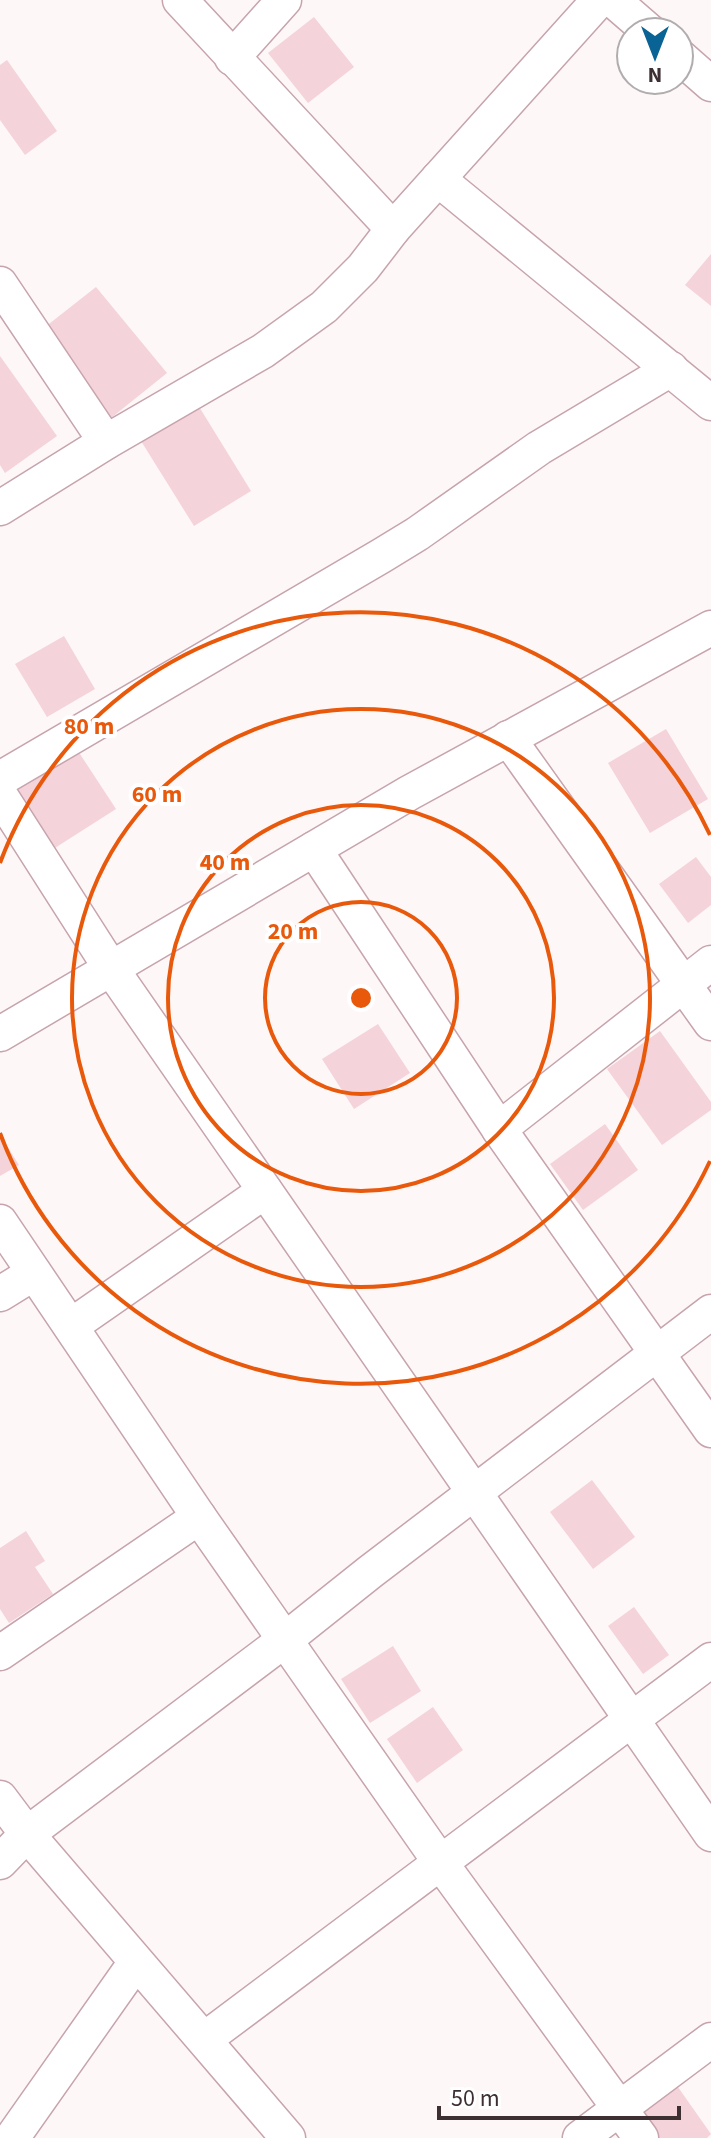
<svg xmlns="http://www.w3.org/2000/svg" width="711" height="2138" font-family="'Source Sans 3',sans-serif">
	<style>
		.building { fill: #f5d3db }
		.lines { fill: none; stroke-linecap: round; stroke-linejoin: round }
		.minor-casing { stroke: #c7a4ad; stroke-width: 37 }
		.minor { stroke: #fff; stroke-width: 34 }
		.ring { fill: none; stroke: #e8590c; stroke-width: 4 }
		.centre { fill: #e8590c; stroke: #fff; stroke-width: 4 }
		.ring-label { font-size: 24px; text-anchor: middle; font-weight: bold; fill: #e8590c; stroke: #fff; stroke-width: 8; stroke-linejoin: round; paint-order: stroke }
	</style>
	<rect width="100%" height="100%" fill="#fef7f8"/>
	<g class="building">
		<polygon points="314,17 354,67 308,103 268,53"/>
		<polygon points="7,60 57,131 25,155 0,120 0,65"/>
		<polygon points="711,254 711,306 685,285"/>
		<polygon points="96,287 167,373 111,418 40,331"/>
		<polygon points="0,356 57,436 5,473 0,465"/>
		<polygon points="198,405 251,491 194,526 141,441"/>
		<polygon points="64,636 95,689 47,717 15,664"/>
		<polygon points="666,729 708,799 650,833 608,763"/>
		<polygon points="78,751 116,809 47,853 8,795"/>
		<polygon points="696,857 711,877 711,905 688,923 659,884"/>
		<polygon points="378,1024 410,1073 354,1109 322,1059"/>
		<polygon points="660,1031 711,1102 711,1110 662,1145 607,1069"/>
		<polygon points="605,1124 638,1170 583,1210 550,1164"/>
		<polygon points="0,1135 19,1165 0,1176"/>
		<polygon points="592,1480 635,1537 593,1569 550,1512"/>
		<polygon points="26,1531 45,1561 35,1567 53,1594 9,1623 0,1609 0,1548"/>
		<polygon points="634,1607 669,1655 643,1674 608,1626"/>
		<polygon points="393,1646 421,1691 370,1723 341,1679"/>
		<polygon points="433,1707 463,1750 417,1783 387,1739"/>
		<polygon points="673,2080 711,2134 707,2138 656,2138 634,2108"/>
	</g>
	<g class="lines">
		<g class="minor-casing">
			<g id="minor">
				<polyline points="180,0 393,229"/>
				<polyline points="613,0 650,32"/>
				<polyline points="679,56 711,84"/>
				<polyline points="232,58 284,0"/>
				<polyline points="438,179 711,403"/>
				<polyline points="0,284 106,442"/>
				<polyline points="0,508 106,442 263,351 324,307 363,268 393,229 599,0"/>
				<polyline points="508,738 711,1023"/>
				<polyline points="0,779 381,556 417,534 539,448 671,369"/>
				<polyline points="0,795 110,967 711,1834"/>
				<polyline points="314,849 499,1129 711,1430"/>
				<polyline points="0,1034 409,793 711,628"/>
				<polyline points="499,1129 711,963"/>
				<polyline points="0,1222 199,1517 440,1862 641,2138"/>
				<polyline points="0,1294 34,1273"/>
				<polyline points="71,1326 265,1191"/>
				<polyline points="0,1653 199,1517"/>
				<polyline points="0,1798 27,1834 288,2138"/>
				<polyline points="0,1862 27,1834 286,1639 370,1572 711,1312"/>
				<polyline points="205,2039 711,1660"/>
				<polyline points="12,2138 136,1962"/>
				<polyline points="580,2138 711,2040"/>
			</g>
		</g>
		<use href="#minor" class="minor"/>
	</g>
	<g class="ring">
		<circle cx="361" cy="998" r="96"/>
		<circle cx="361" cy="998" r="193"/>
		<circle cx="361" cy="998" r="289"/>
		<path d="M710 1161A385 385 0 0 1 0 1133M0 863A385 385 0 0 1 710 835"/>
	</g>
	<circle cx="361" cy="998" r="12" class="centre"/>
	<g class="ring-label">
		<text x="89" y="734">80 m</text>
		<text x="157" y="802">60 m</text>
		<text x="225" y="870">40 m</text>
		<text x="293" y="939">20 m</text>
	</g>
	<g transform="translate(655 56) rotate(180)"><circle r="38" fill="#ffffff" stroke="#b1acad" stroke-width="2"/>
	<path d="M0-6L14 30L0 20L-14 30Z" fill="#096394"/>
	<text y="-12" font-size="22" font-weight="bold" text-anchor="middle" fill="#3d2f32">N</text>
	</g>
	<path d="M439 2106v12h240v-12" fill="none" stroke="#3d2f32" stroke-width="4"/>
	<text x="451" y="2106" font-size="24" fill="#3d2f32" stroke="#ffffff" stroke-width="6" paint-order="stroke">50 m</text>
</svg>
